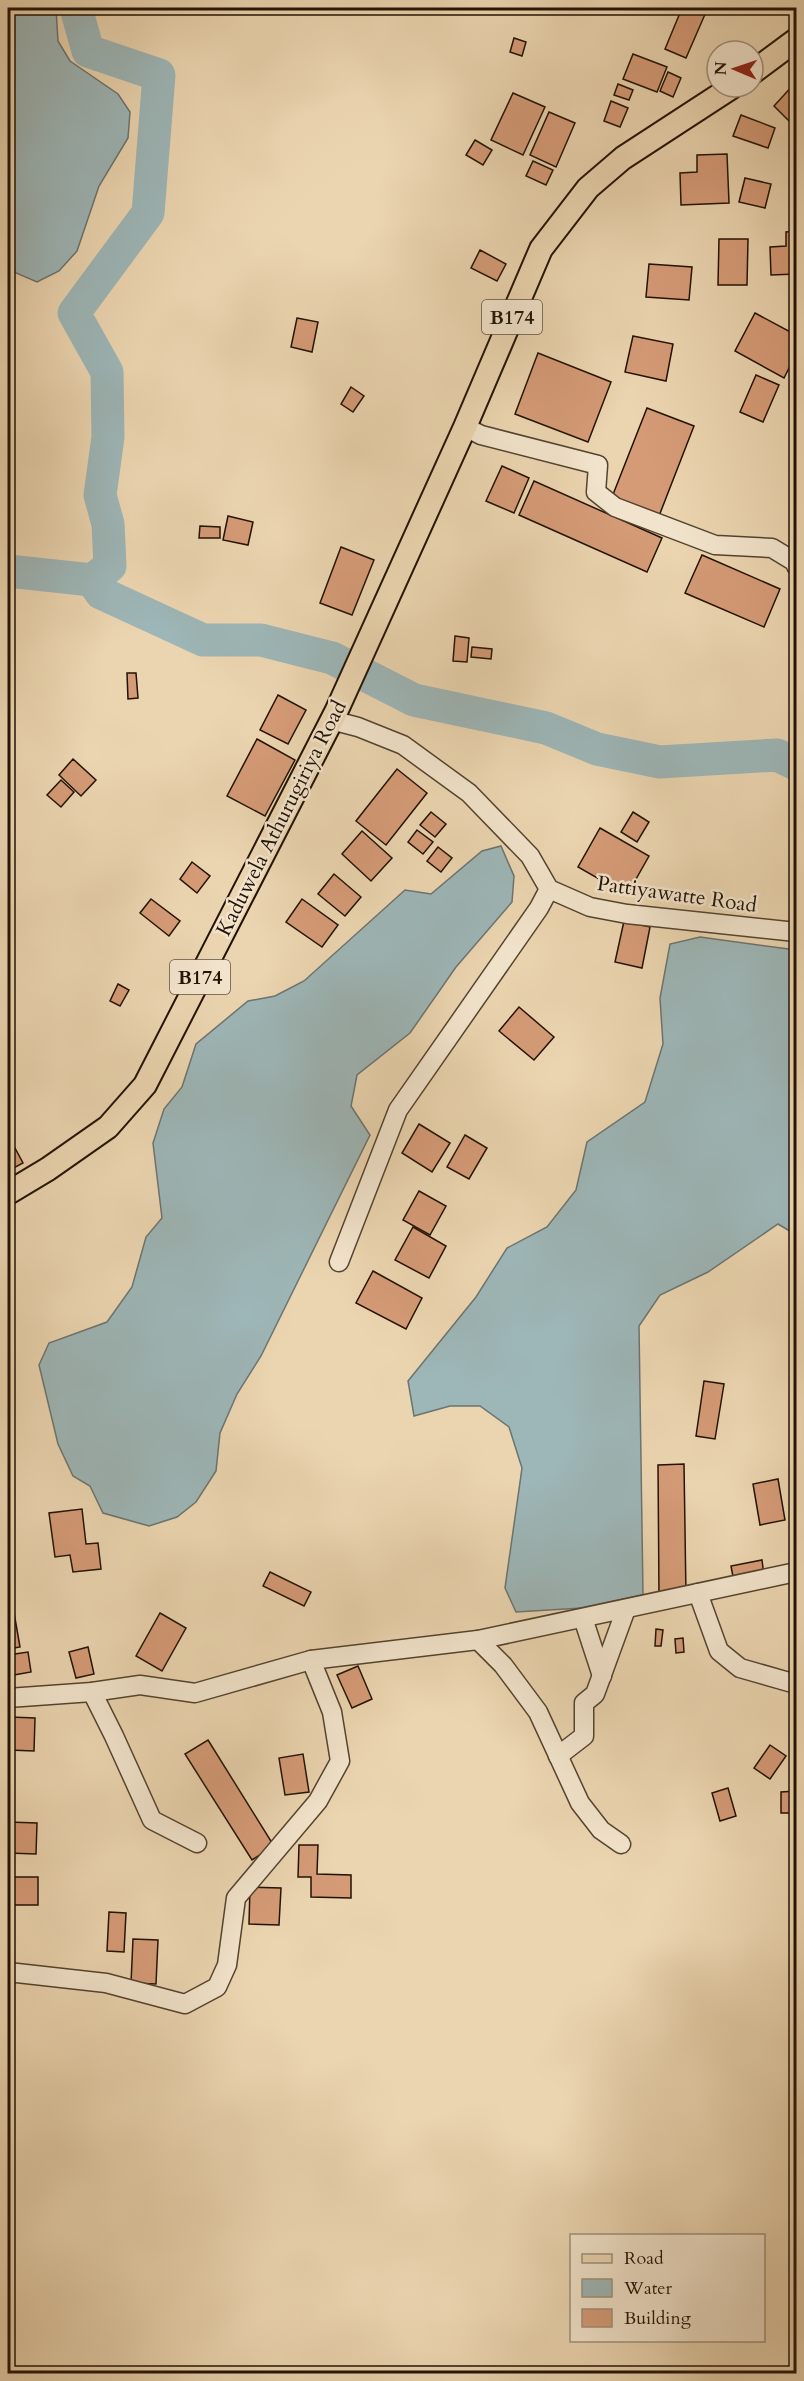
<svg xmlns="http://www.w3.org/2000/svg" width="804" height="2381" font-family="Cardo,serif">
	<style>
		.water { fill: #9db6b7; stroke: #6c7470; stroke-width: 1.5 }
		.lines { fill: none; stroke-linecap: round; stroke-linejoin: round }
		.river { stroke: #9db6b7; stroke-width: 33 }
		.building { fill: #d59b77; stroke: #221205; stroke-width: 1.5 }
		.minor-casing { stroke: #544330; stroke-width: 21 }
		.major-casing { stroke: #221205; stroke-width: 26 }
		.minor { stroke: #f2e4cc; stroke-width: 18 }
		.major { stroke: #ebd5b0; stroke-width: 22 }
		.labels { text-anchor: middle; stroke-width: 5; stroke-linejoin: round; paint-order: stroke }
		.shield { fill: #f2e4cc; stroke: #605141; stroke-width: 1.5 }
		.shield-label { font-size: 20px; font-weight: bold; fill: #221205 }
		.street-label { font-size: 21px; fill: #221205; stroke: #f2e4cc }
	</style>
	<rect width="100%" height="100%" fill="#ebd5b0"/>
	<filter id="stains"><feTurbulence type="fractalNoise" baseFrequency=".00333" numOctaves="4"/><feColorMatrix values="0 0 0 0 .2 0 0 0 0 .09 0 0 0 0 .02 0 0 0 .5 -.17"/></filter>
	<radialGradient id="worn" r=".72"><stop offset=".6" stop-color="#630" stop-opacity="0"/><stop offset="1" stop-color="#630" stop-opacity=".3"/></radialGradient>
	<g class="water">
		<polygon points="8,8 56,8 58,41 70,61 118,94 130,112 128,138 99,186 77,251 59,271 37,282 16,273 8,262"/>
		<polygon points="501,846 514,876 512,902 456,967 410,1033 357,1075 351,1106 370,1135 261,1356 237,1394 220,1433 216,1471 196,1502 177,1517 149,1526 103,1513 90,1486 73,1476 58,1444 39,1365 49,1343 107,1322 132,1287 146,1237 162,1218 153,1143 164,1109 182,1087 196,1044 248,1001 275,996 304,981 405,890 431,894 482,851"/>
		<polygon points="700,937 796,950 796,1235 778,1224 708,1272 660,1295 639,1326 643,1595 582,1608 516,1612 505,1588 522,1468 509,1427 480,1406 450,1406 414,1416 408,1381 476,1297 507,1248 547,1227 576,1190 587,1142 645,1102 663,1044 660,998 670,944"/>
	</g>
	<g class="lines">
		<g class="river">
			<polyline points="8,571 92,580 110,566 108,524 100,495 108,437 107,372 74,313 148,213 159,75 88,51 76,8"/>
			<polyline points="92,580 101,593 203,640 261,640 332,658 414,700 546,728 597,749 660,762 777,755 796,764"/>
		</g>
	</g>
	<g class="building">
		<polygon points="682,8 694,8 706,12 686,58 665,49"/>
		<polygon points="514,38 526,42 522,56 510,52"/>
		<polygon points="633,54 667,67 657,92 623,79"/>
		<polygon points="668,72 681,78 673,97 660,91"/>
		<polygon points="618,84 633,90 629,100 614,95"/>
		<polygon points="794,84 796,86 796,128 774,106"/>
		<polygon points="513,93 545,107 523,155 491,140"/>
		<polygon points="611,101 628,108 620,127 604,121"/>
		<polygon points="549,112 575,123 556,167 530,155"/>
		<polygon points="741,115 775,128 768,148 733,136"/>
		<polygon points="475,140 492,150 483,165 466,155"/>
		<polygon points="727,154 729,203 681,205 680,173 697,172 697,155"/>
		<polygon points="533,161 553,170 546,185 526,176"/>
		<polygon points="745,178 771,184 765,208 739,202"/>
		<polygon points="796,231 796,274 771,275 770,247 786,246 786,232"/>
		<polygon points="719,239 748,239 747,285 718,285"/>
		<polygon points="480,250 506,264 497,281 471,268"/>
		<polygon points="649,264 692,267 689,300 646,297"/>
		<polygon points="755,313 796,335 796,354 784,378 735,351"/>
		<polygon points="297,318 318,322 312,352 291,347"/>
		<polygon points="633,336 673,344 666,381 625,372"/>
		<polygon points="538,353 611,382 588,442 515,414"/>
		<polygon points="756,375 779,385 763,422 740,412"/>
		<polygon points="351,387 364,396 353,412 341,404"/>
		<polygon points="647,408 694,426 659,516 612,497"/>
		<polygon points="502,466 529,478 514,513 486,501"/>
		<polygon points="534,481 662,538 647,572 519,515"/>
		<polygon points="228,516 253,522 248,545 223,540"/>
		<polygon points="200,526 220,527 220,538 199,538"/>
		<polygon points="341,547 374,560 352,615 320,603"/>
		<polygon points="702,555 780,589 764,627 685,593"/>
		<polygon points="455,636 469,638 467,662 453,661"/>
		<polygon points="472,647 492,649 491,659 471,657"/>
		<polygon points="127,673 136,673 138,698 128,699"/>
		<polygon points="278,695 306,710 288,744 260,730"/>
		<polygon points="257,739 295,760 265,816 227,796"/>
		<polygon points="73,759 96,780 81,796 59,775"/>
		<polygon points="397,769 427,793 386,845 356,821"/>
		<polygon points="61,780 74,792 61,807 47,795"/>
		<polygon points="431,812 446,824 435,837 420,825"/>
		<polygon points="633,812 649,822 637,842 621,832"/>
		<polygon points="600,828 649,856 627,895 578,867"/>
		<polygon points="417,830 433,842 423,854 408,842"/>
		<polygon points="362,831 392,858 371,881 342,854"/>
		<polygon points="438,847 452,858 441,872 427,861"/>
		<polygon points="192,862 210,876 197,893 180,879"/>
		<polygon points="334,874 361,897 345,916 318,894"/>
		<polygon points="151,899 180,921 169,936 140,913"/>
		<polygon points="302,899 338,925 322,947 286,922"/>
		<polygon points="624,921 650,927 642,968 615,962"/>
		<polygon points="118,984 129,990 120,1006 110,1001"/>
		<polygon points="519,1007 554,1037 534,1060 499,1031"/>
		<polygon points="419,1124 450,1143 432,1172 402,1153"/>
		<polygon points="8,1135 23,1163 8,1171"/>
		<polygon points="465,1135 487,1148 469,1179 447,1167"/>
		<polygon points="419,1191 446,1206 430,1235 403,1220"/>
		<polygon points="413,1227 446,1246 429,1278 395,1260"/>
		<polygon points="373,1271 422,1298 406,1329 356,1303"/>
		<polygon points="704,1381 724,1384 715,1439 696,1436"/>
		<polygon points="684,1464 686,1596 659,1596 658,1465"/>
		<polygon points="778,1479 785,1520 760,1525 753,1484"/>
		<polygon points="82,1509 86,1544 98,1543 101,1569 73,1572 70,1555 55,1557 49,1513"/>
		<polygon points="762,1560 764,1576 734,1582 731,1566"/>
		<polygon points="270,1572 311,1592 304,1606 263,1586"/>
		<polygon points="8,1601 12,1601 20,1647 8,1649"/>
		<polygon points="160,1613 186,1628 162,1671 136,1656"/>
		<polygon points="656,1629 663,1630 661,1646 655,1646"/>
		<polygon points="683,1638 684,1652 676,1653 675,1639"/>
		<polygon points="88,1647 94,1674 76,1678 69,1652"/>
		<polygon points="28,1652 31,1672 8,1676 8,1655"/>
		<polygon points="358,1666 372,1699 352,1708 337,1675"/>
		<polygon points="10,1717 35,1718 34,1751 9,1750"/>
		<polygon points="208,1740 274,1846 252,1860 185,1754"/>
		<polygon points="770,1745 786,1756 770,1779 754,1768"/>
		<polygon points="303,1754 309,1792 285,1795 279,1758"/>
		<polygon points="728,1788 736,1816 720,1821 712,1793"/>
		<polygon points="796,1791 796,1813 781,1813 781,1792"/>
		<polygon points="8,1822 37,1823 36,1854 8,1853"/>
		<polygon points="299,1845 318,1845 317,1874 351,1875 351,1898 311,1897 311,1877 298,1877"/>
		<rect x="8" y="1877" width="30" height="28"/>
		<polygon points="250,1887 281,1888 279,1925 249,1924"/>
		<polygon points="109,1912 126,1913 124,1952 107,1951"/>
		<polygon points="133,1939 158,1940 156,1984 131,1983"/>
	</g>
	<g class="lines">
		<g class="minor-casing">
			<g id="minor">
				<polyline points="465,427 481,435 598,465 596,492 615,507 715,545 772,548 795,562 796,566"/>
				<polyline points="331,720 358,727 403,745 469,793 530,856 549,889 590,907 627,914 796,932"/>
				<polyline points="339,1262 398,1110 539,908 549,889"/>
				<polyline points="698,1593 719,1651 740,1668 796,1684"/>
				<polyline points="583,1618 602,1676"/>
				<polyline points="478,1640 503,1665 538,1712 580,1803 601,1830 621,1844"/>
				<polyline points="92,1692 114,1736 152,1820 197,1843"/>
				<polyline points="8,1698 92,1692 140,1685 195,1693 311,1660 478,1640 796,1572"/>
				<polyline points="558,1756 584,1736 584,1703 595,1694 626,1609"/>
				<polyline points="8,1972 106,1983 185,2004 217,1987 227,1965 236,1898 318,1801 340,1761 332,1712 311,1660"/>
			</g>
		</g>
		<g class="major-casing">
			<g id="major">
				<polyline points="753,72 796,40"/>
				<polyline points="8,1193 48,1169 108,1127 145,1085 336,712 465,427 541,249 588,188 623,158 732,87"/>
			</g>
		</g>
		<use href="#minor" class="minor"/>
		<use href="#major" class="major"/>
	</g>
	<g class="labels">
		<g class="shield">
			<rect x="482" y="300" width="60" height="34" rx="4.5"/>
			<rect x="170" y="960" width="60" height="34" rx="4.5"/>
		</g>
		<g class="shield-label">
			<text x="512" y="324">B174</text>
			<text x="200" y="984">B174</text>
		</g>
		<g class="street-label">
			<text transform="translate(281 818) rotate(-63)" y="7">Kaduwela Athurugiriya Road</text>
			<text transform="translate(677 894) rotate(8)" y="7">Pattiyawatte Road</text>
		</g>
	</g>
	<rect width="804" height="2381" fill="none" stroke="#ebd5b0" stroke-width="30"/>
	<rect x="9" y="9" width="786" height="2363" fill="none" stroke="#221205" stroke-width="3"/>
	<rect x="15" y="15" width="774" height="2351" fill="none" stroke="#221205" stroke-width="1.5"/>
	<rect x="570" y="2234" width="195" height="108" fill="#f2e4cc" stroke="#9f907c" stroke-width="1.5"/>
	<rect x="582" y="2254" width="30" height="9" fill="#ebd5b0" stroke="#9f907c" stroke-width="1.5"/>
	<text x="624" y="2264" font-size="18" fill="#221205">Road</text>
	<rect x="582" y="2279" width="30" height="18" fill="#9db6b7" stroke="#9f907c" stroke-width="1.5"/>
	<text x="624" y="2294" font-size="18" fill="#221205">Water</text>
	<rect x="582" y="2309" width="30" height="18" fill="#d59b77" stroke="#9f907c" stroke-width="1.5"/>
	<text x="624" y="2324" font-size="18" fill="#221205">Building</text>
	<g transform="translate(735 69) rotate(272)"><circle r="28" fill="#f2e4cc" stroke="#9f907c" stroke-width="1.5"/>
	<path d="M0-4.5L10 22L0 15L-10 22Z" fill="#8f2418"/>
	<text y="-9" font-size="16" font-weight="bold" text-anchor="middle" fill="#221205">N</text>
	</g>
	<rect width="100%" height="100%" filter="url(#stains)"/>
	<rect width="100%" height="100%" fill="url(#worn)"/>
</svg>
